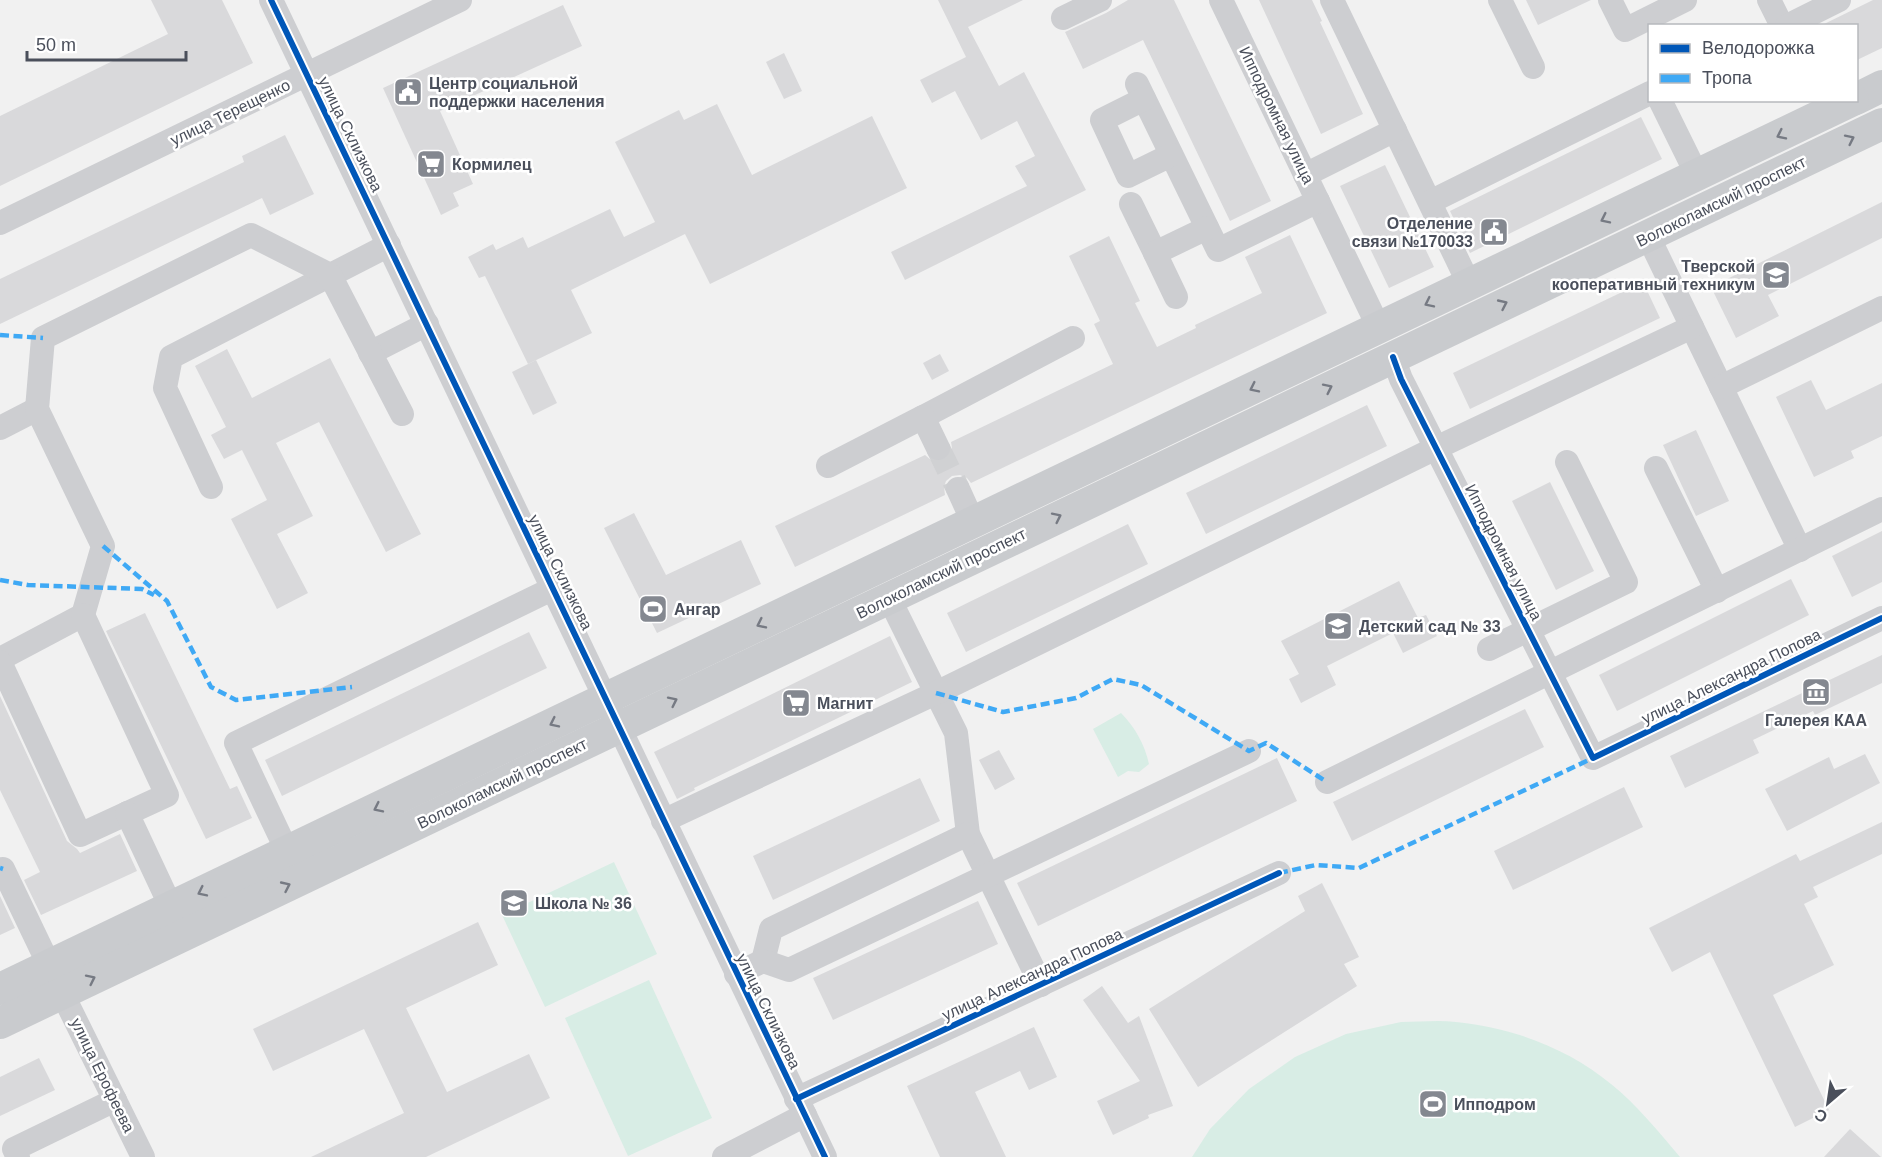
<svg xmlns="http://www.w3.org/2000/svg" width="1882" height="1157" font-family="Arial,sans-serif">
	<style>
		.green { fill: #d8ede5 }
		.building { fill: #d9d9db }
		.lines { fill: none; stroke-linecap: round; stroke-linejoin: round }
		.minor-tunnel { stroke: #d0d1d3; stroke-width: 24; stroke-dasharray: 24 12; stroke-linecap: butt }
		.minor { stroke: #cdced1; stroke-width: 24 }
		.major { stroke: #c9cbce; stroke-width: 32 }
		.quiet { stroke: #3fa9f5; stroke-width: 4.5; stroke-dasharray: 9 4.5; stroke-linecap: butt }
		.cycleway-casing { stroke: #fff; stroke-width: 10 }
		.cycleway { stroke: #0057b8; stroke-width: 6 }
		.oneway { stroke: #767a83 }
		.labels { text-anchor: middle; stroke-width: 5; stroke-linejoin: round; paint-order: stroke }
		.poi-label { font-size: 16px; font-weight: bold; fill: #4a4f5b; stroke: #fff; text-anchor: start }
		.street-label { font-size: 16px; fill: #4a4f5b; stroke: #fff }
	</style>
	<rect width="100%" height="100%" fill="#f1f1f1"/>
	<g class="green">
		<path d="M 1121,713 C 1135,727 1145,745 1149,764 L 1139,772 L 1128,771 L 1118,777 L 1093,729 Z"/>
		<polygon points="614,862 657,954 545,1007 502,915"/>
		<polygon points="649,980 712,1118 628,1156 565,1018"/>
		<path d="M 1401,1022 C 1419,1022 1438,1020 1456,1022 C 1510,1027 1568,1048 1611,1084 C 1637,1105 1658,1131 1680,1157 L 1192,1157 L 1210,1129 L 1249,1089 L 1295,1057 L 1346,1034 Z"/>
	</g>
	<g class="building">
		<polygon points="151,0 222,0 253,63 0,186 0,116 168,34"/>
		<polygon points="938,0 1023,0 968,27 999,86 1024,72 1086,190 905,280 891,252 1027,186 1015,166 1035,156 1017,121 981,140 955,91 932,103 920,80 966,57"/>
		<polygon points="1128,0 1174,0 1271,201 1230,221 1143,40 1083,69 1065,32 1106,13"/>
		<polygon points="1259,0 1312,0 1322,21 1320,22 1363,114 1321,134"/>
		<polygon points="1526,0 1591,0 1538,25"/>
		<polygon points="1873,0 1882,0 1882,48 1857,60 1857,26 1820,26"/>
		<polygon points="563,5 582,46 440,111 473,184 453,193 459,206 441,215 383,88"/>
		<polygon points="784,53 802,91 784,99 766,62"/>
		<polygon points="717,104 752,175 872,116 907,188 710,284 685,234 571,290 592,333 528,364 485,276 479,278 468,257 493,244 496,250 523,237 528,248 610,209 624,237 655,222 615,142 679,110 684,120"/>
		<polygon points="1641,117 1662,159 1470,253 1450,211"/>
		<polygon points="285,135 314,194 270,215 262,198 0,324 0,279 244,162 242,156"/>
		<polygon points="1385,165 1434,267 1389,288 1340,186"/>
		<polygon points="1882,202 1882,238 1768,295 1779,316 1736,338 1711,287"/>
		<polygon points="1290,235 1327,313 971,483 967,478 960,475 952,476 946,481 944,487 945,495 795,567 775,526 925,455 931,460 938,462 944,461 950,455 952,448 951,442 1113,364 1094,324 1100,321 1069,256 1109,236 1140,301 1135,303 1157,347 1196,328 1195,325 1262,293 1245,257"/>
		<polygon points="1643,282 1660,318 1470,409 1453,373"/>
		<polygon points="227,349 252,398 330,358 421,534 386,552 319,422 276,443 313,516 277,534 308,593 277,609 231,519 267,500 242,450 224,459 211,435 226,427 195,366"/>
		<polygon points="940,354 949,371 932,380 923,363"/>
		<polygon points="536,360 557,403 533,415 512,372"/>
		<polygon points="1811,380 1826,410 1882,383 1882,436 1851,451 1854,458 1814,477 1776,397"/>
		<polygon points="1367,405 1387,446 1206,534 1186,493"/>
		<polygon points="1696,430 1729,501 1696,516 1663,445"/>
		<polygon points="1550,482 1594,571 1556,590 1512,501"/>
		<polygon points="634,513 666,575 741,540 761,584 657,633 604,528"/>
		<polygon points="1128,524 1148,564 966,652 947,613"/>
		<polygon points="1882,531 1882,582 1852,597 1832,556"/>
		<polygon points="1791,579 1809,615 1617,711 1599,675"/>
		<polygon points="1399,581 1418,618 1426,615 1437,636 1403,653 1393,633 1327,666 1336,685 1301,703 1289,679 1299,674 1281,641"/>
		<polygon points="145,613 230,789 237,786 252,818 206,839 106,631"/>
		<polygon points="529,632 547,668 282,796 265,760"/>
		<polygon points="890,636 912,682 694,788 695,790 677,799 654,752"/>
		<polygon points="1882,655 1882,683 1815,715 1813,711 1753,740 1759,753 1685,788 1670,756"/>
		<polygon points="0,696 67,841 77,849 80,853 120,834 137,871 41,915 24,880 40,872 0,790"/>
		<polygon points="1525,709 1544,747 1352,841 1333,802"/>
		<polygon points="999,750 1015,779 995,790 979,760"/>
		<polygon points="1865,754 1880,783 1787,831 1765,789 1829,757 1834,769"/>
		<polygon points="1277,758 1297,801 1038,926 1017,883"/>
		<polygon points="920,778 940,821 773,900 753,856"/>
		<polygon points="1624,787 1643,827 1513,890 1494,851"/>
		<polygon points="1882,822 1882,854 1813,887 1818,897 1804,904 1834,965 1773,995 1829,1110 1795,1127 1710,952 1672,972 1649,928 1796,854 1800,861"/>
		<polygon points="1322,883 1359,957 1344,964 1357,986 1198,1087 1149,1009 1305,911 1298,896"/>
		<polygon points="0,896 15,928 0,935"/>
		<polygon points="978,901 998,944 833,1020 813,978"/>
		<polygon points="478,922 498,965 406,1008 447,1092 529,1054 550,1098 426,1157 311,1157 404,1113 364,1029 273,1071 253,1029"/>
		<polygon points="1102,986 1128,1023 1139,1016 1173,1106 1148,1115 1149,1118 1113,1135 1097,1101 1140,1081 1083,1000"/>
		<polygon points="1034,1027 1057,1077 1029,1090 1020,1071 975,1092 1006,1157 940,1157 907,1086"/>
		<polygon points="39,1058 55,1090 0,1116 0,1077"/>
		<polygon points="1850,1129 1881,1157 1824,1157"/>
	</g>
	<g class="lines">
		<polyline class="minor-tunnel" points="938,448 958,489"/>
		<g class="minor">
			<polyline points="271,0 825,1157"/>
			<polyline points="1221,0 1379,328"/>
			<polyline points="1332,0 1469,284"/>
			<polyline points="1500,0 1533,67"/>
			<polyline points="1610,0 1625,30 1685,0"/>
			<polyline points="1769,0 1782,26"/>
			<polyline points="1063,18 1100,0"/>
			<polyline points="1787,26 1839,0"/>
			<polyline points="1137,84 1218,250 1318,201"/>
			<polyline points="1144,99 1102,120 1128,176 1171,155"/>
			<polyline points="1660,100 1697,175"/>
			<polyline points="1305,175 1395,130"/>
			<polyline points="1430,202 1650,93"/>
			<polyline points="1131,204 1155,253"/>
			<polyline points="0,223 460,0"/>
			<polyline points="1648,236 1800,550"/>
			<polyline points="1176,297 1155,253 1207,228"/>
			<polyline points="370,353 427,324"/>
			<polyline points="1393,357 1401,379 1593,758 1882,618"/>
			<polyline points="1721,387 1882,308"/>
			<polyline points="923,417 1073,338"/>
			<polyline points="0,428 37,409"/>
			<polyline points="828,466 923,417 938,448"/>
			<polyline points="1656,468 1717,591"/>
			<polyline points="211,487 165,388 171,357 389,245"/>
			<polyline points="958,489 973,522"/>
			<polyline points="889,598 956,733 968,834 1041,985"/>
			<polyline points="1489,649 1626,582 1567,462"/>
			<polyline points="0,659 83,615 103,546 37,409 43,338 251,235 330,275 402,414"/>
			<polyline points="0,662 80,835 167,795 83,615"/>
			<polyline points="1327,782 1882,509"/>
			<polyline points="127,813 171,907"/>
			<polyline points="663,821 936,693 1436,448 1692,327"/>
			<polyline points="287,851 236,743 554,588"/>
			<polyline points="0,871 3,869 49,965"/>
			<polyline points="763,961 771,929 968,834"/>
			<polyline points="736,974 763,961 789,970 1249,751"/>
			<polyline points="62,993 143,1157"/>
			<polyline points="796,1099 1279,873"/>
			<polyline points="18,1157 14,1149 115,1100"/>
			<polyline points="724,1157 805,1115"/>
		</g>
		<g class="major">
			<polyline points="1856,99 1882,86"/>
			<polyline points="0,989 1853,100"/>
			<polyline points="0,1023 1882,124"/>
		</g>
		<g class="quiet">
			<polyline points="0,335 43,338"/>
			<polyline points="103,546 167,601 211,687 236,700 352,687"/>
			<polyline points="0,580 28,585 142,589 154,595"/>
			<polyline points="936,693 1003,712 1076,698 1113,679 1141,685 1249,751 1266,743 1327,782"/>
			<polyline points="0,868 3,869"/>
			<polyline points="1279,873 1316,865 1359,868 1593,758"/>
		</g>
		<g class="cycleway-casing">
			<g id="cycleway">
				<polyline points="271,0 825,1157"/>
				<polyline points="1393,357 1401,379 1593,758 1882,618"/>
				<polyline points="796,1099 1279,873"/>
			</g>
		</g>
		<use href="#cycleway" class="cycleway"/>
	</g>
	<defs><path id="oneway-chevron" d="M-2-3.5L2.5 0L-2 3.5" fill="none" stroke-width="1.6" stroke-linecap="round" stroke-linejoin="round" transform="scale(1.5)"/></defs>
	<g class="oneway">
		<use href="#oneway-chevron" transform="translate(1781 135) rotate(154)"/>
		<use href="#oneway-chevron" transform="translate(1850 139) rotate(-26)"/>
		<use href="#oneway-chevron" transform="translate(1605 219) rotate(154)"/>
		<use href="#oneway-chevron" transform="translate(1429 303) rotate(154)"/>
		<use href="#oneway-chevron" transform="translate(1503 304) rotate(-25)"/>
		<use href="#oneway-chevron" transform="translate(1254 388) rotate(154)"/>
		<use href="#oneway-chevron" transform="translate(1328 388) rotate(-26)"/>
		<use href="#oneway-chevron" transform="translate(1057 517) rotate(-26)"/>
		<use href="#oneway-chevron" transform="translate(761 624) rotate(154)"/>
		<use href="#oneway-chevron" transform="translate(673 701) rotate(-26)"/>
		<use href="#oneway-chevron" transform="translate(554 723) rotate(154)"/>
		<use href="#oneway-chevron" transform="translate(378 808) rotate(154)"/>
		<use href="#oneway-chevron" transform="translate(286 886) rotate(-25)"/>
		<use href="#oneway-chevron" transform="translate(202 892) rotate(154)"/>
		<use href="#oneway-chevron" transform="translate(91 979) rotate(-26)"/>
	</g>
	<defs>
		<g id="civic-square" transform="scale(1.5)"><rect x="-9" y="-9" width="18" height="18" rx="4" fill="#848890" stroke="#fff"/><path d="M-.6-6.5H3V-4.5H.6V-3L4-1V1h2V6H-6V1h2V-1L-.6-3ZM-1.2 2.5V6h2.4V2.5Z" fill="#fff"/></g>
		<g id="supermarket-square" transform="scale(1.5)"><rect x="-9" y="-9" width="18" height="18" rx="4" fill="#848890" stroke="#fff"/><path d="M-6-5.5h2.5l.6 2H6L4.5 2H-2.5L-4.4-4H-6ZM-1.5 3.2a1.3 1.3 0 1 0 .1 0ZM3 3.2a1.3 1.3 0 1 0 .1 0Z" fill="#fff"/></g>
		<g id="university-square" transform="scale(1.5)"><rect x="-9" y="-9" width="18" height="18" rx="4" fill="#848890" stroke="#fff"/><path d="M0-5L7-2L0 1L-7-2ZM-4 1L0 2.5L4 1V4Q0 6-4 4Z" fill="#fff"/></g>
		<g id="stadium-square" transform="scale(1.5)"><rect x="-9" y="-9" width="18" height="18" rx="4" fill="#848890" stroke="#fff"/><path d="M0-5a6.5 5 0 1 0 0 10a6.5 5 0 1 0 0-10ZM-3.5-1.8h7v3.6h-7Z" fill="#fff"/></g>
		<g id="school-square" transform="scale(1.5)"><rect x="-9" y="-9" width="18" height="18" rx="4" fill="#848890" stroke="#fff"/><path d="M0-5L7-2L0 1L-7-2ZM-4 1L0 2.5L4 1V4Q0 6-4 4Z" fill="#fff"/></g>
		<g id="museum-square" transform="scale(1.5)"><rect x="-9" y="-9" width="18" height="18" rx="4" fill="#848890" stroke="#fff"/><path d="M0-6L6-3V-2H-6V-3ZM-5-1h2V3h-2ZM-1-1h2V3h-2ZM3-1h2V3H3ZM-6 4H6V6H-6Z" fill="#fff"/></g>
	</defs>
	<g fill-rule="evenodd">
		<use href="#civic-square" x="408" y="92"/>
		<use href="#supermarket-square" x="431" y="164"/>
		<use href="#civic-square" x="1494" y="232"/>
		<use href="#university-square" x="1776" y="275"/>
		<use href="#stadium-square" x="653" y="609"/>
		<use href="#school-square" x="1338" y="626"/>
		<use href="#museum-square" x="1816" y="692"/>
		<use href="#supermarket-square" x="796" y="703"/>
		<use href="#school-square" x="514" y="903"/>
		<use href="#stadium-square" x="1433" y="1104"/>
	</g>
	<g class="labels">
		<g class="poi-label">
			<text x="429" y="89">Центр социальной<tspan x="429" dy="18">поддержки населения</tspan></text>
			<text x="452" y="170">Кормилец</text>
			<text x="1473" y="229" text-anchor="end">Отделение<tspan x="1473" dy="18">связи №170033</tspan></text>
			<text x="1755" y="272" text-anchor="end">Тверской<tspan x="1755" dy="18">кооперативный техникум</tspan></text>
			<text x="674" y="615">Ангар</text>
			<text x="1359" y="632">Детский сад № 33</text>
			<text x="817" y="709">Магнит</text>
			<text x="1816" y="726" text-anchor="middle">Галерея КАА</text>
			<text x="535" y="909">Школа № 36</text>
			<text x="1454" y="1110">Ипподром</text>
		</g>
		<g class="street-label">
			<text transform="translate(230 112) rotate(-26)" y="6">улица Терещенко</text>
			<text transform="translate(1277 115) rotate(64)" y="6">Ипподромная улица</text>
			<text transform="translate(351 134) rotate(64)" y="6">улица Склизкова</text>
			<text transform="translate(1721 201) rotate(-26)" y="6">Волоколамский проспект</text>
			<text transform="translate(1504 552) rotate(63)" y="6">Ипподромная улица</text>
			<text transform="translate(561 572) rotate(64)" y="6">улица Склизкова</text>
			<text transform="translate(941 573) rotate(-26)" y="6">Волоколамский проспект</text>
			<text transform="translate(1731 676) rotate(-26)" y="6">улица Александра Попова</text>
			<text transform="translate(502 783) rotate(-26)" y="6">Волоколамский проспект</text>
			<text transform="translate(1032 974) rotate(-25)" y="6">улица Александра Попова</text>
			<text transform="translate(769 1011) rotate(64)" y="6">улица Склизкова</text>
			<text transform="translate(103 1075) rotate(64)" y="6">улица Ерофеева</text>
		</g>
	</g>
	<rect x="1648" y="24" width="210" height="78" fill="#ffffff" stroke="#b7b9bd" stroke-width="1.5"/>
	<rect x="1660" y="44" width="30" height="9" fill="#0057b8" stroke="#b7b9bd" stroke-width="1.5"/>
	<text x="1702" y="54" font-size="18" fill="#4a4f5b">Велодорожка</text>
	<rect x="1660" y="74" width="30" height="9" fill="#3fa9f5" stroke="#b7b9bd" stroke-width="1.5"/>
	<text x="1702" y="84" font-size="18" fill="#4a4f5b">Тропа</text>
	<g transform="translate(1828 1103) rotate(209)" stroke="#ffffff" stroke-width="4.5" paint-order="stroke">
	<path d="M0-4.5L10 22L0 15L-10 22Z" fill="#4a4f5b"/>
	<text y="-9" font-size="16" font-weight="bold" text-anchor="middle" fill="#4a4f5b">С</text>
	</g>
	<path d="M27 51v9h159v-9" fill="none" stroke="#4a4f5b" stroke-width="3"/>
	<text x="36" y="51" font-size="18" fill="#4a4f5b" stroke="#ffffff" stroke-width="4.5" paint-order="stroke">50 m</text>
</svg>
